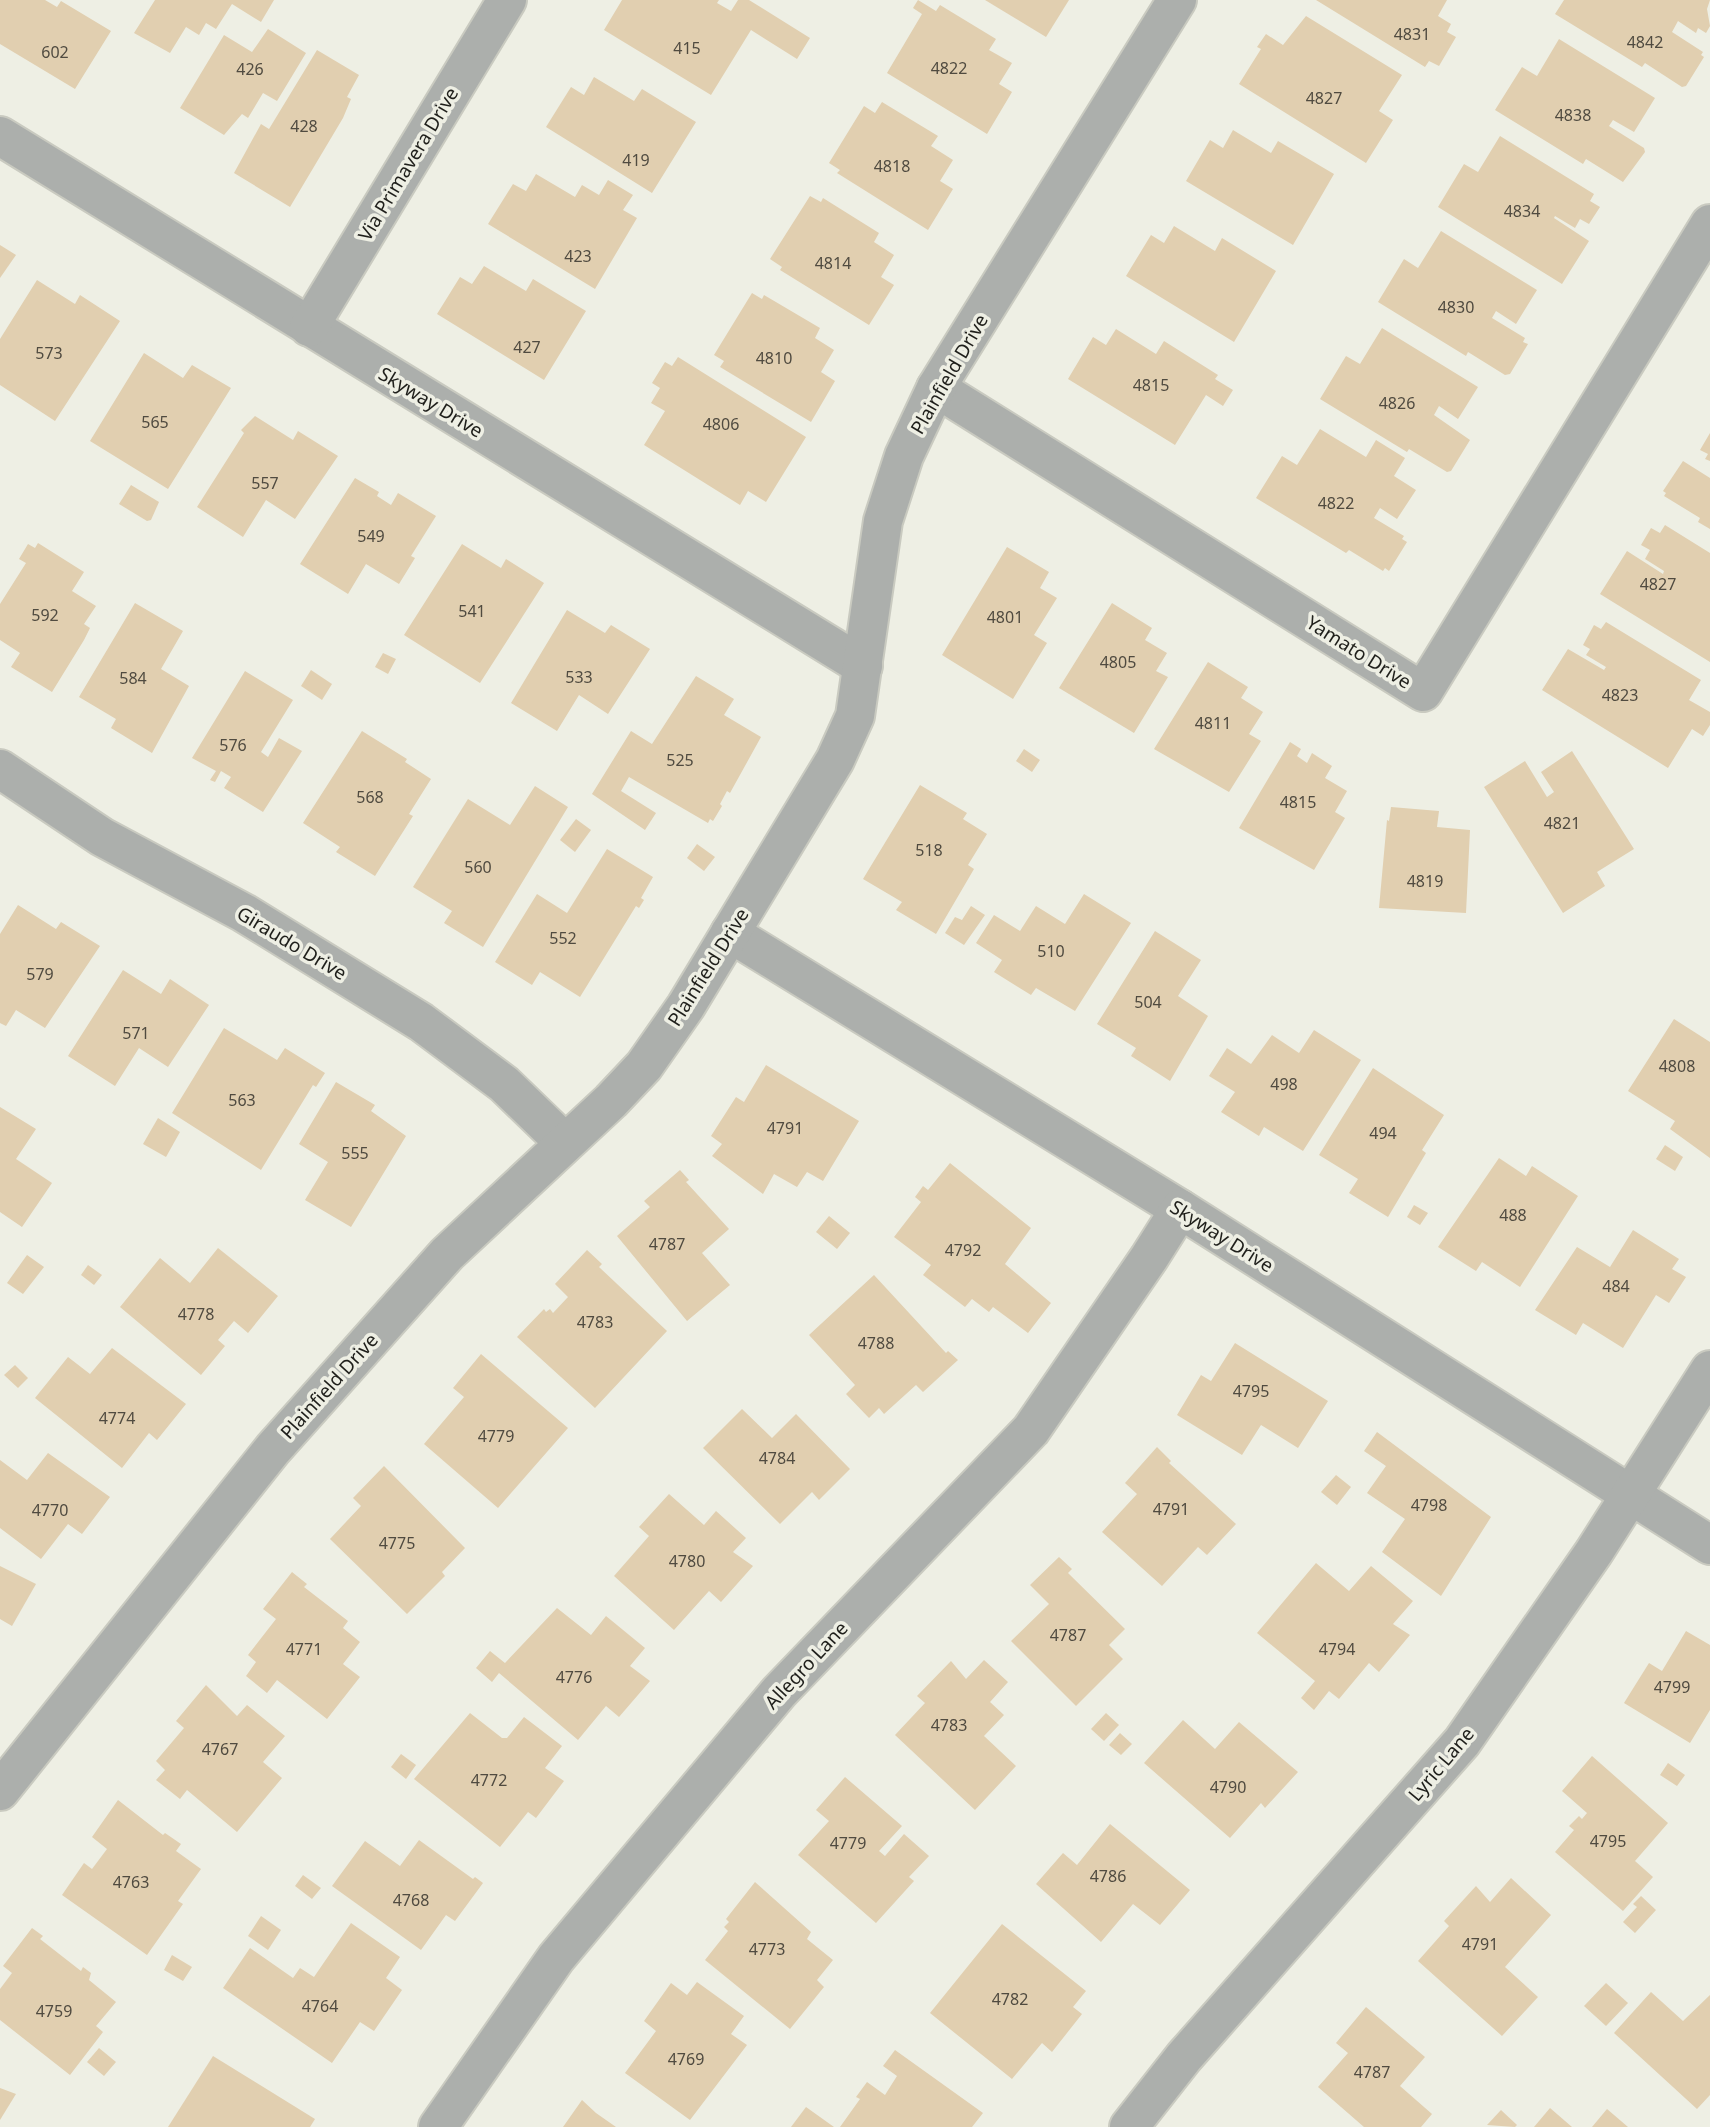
<svg xmlns="http://www.w3.org/2000/svg" width="1710" height="2127" font-family="'Noto Sans',sans-serif">
	<style>
		.building { fill: #e1cfb0 }
		.lines { fill: none; stroke-linecap: round; stroke-linejoin: round }
		.street-casing { stroke: #c9cac0; stroke-width: 42 }
		.street { stroke: #acafac; stroke-width: 38 }
		.labels { text-anchor: middle; stroke-width: 7; stroke-linejoin: round; paint-order: stroke }
		.number-label { font-size: 16px; fill: #504b40 }
		.street-label { font-size: 19px; fill: #1f1f1b; stroke: #eeefe4 }
	</style>
	<rect width="100%" height="100%" fill="#eeefe4"/>
	<g class="building">
		<polygon points="0,0 45,0 57,7 61,1 111,31 75,89 0,44"/>
		<polygon points="155,0 274,0 261,22 232,4 216,29 206,23 199,35 186,27 170,53 134,33"/>
		<polygon points="622,0 719,0 717,3 731,11 738,0 749,0 810,38 797,59 751,30 711,95 604,30"/>
		<polygon points="918,0 936,11 940,5 996,39 989,50 1012,63 999,84 1012,92 987,134 887,73 922,14 913,8"/>
		<polygon points="985,0 1069,0 1046,37"/>
		<polygon points="1316,0 1447,0 1438,16 1451,24 1447,32 1456,37 1439,66 1429,61 1425,67"/>
		<polygon points="1564,0 1710,0 1707,9 1710,26 1706,33 1698,28 1696,33 1678,21 1672,32 1703,52 1701,55 1704,57 1686,86 1682,87 1645,63 1642,67 1555,14"/>
		<polygon points="1306,16 1402,75 1379,111 1393,120 1366,163 1239,84 1261,49 1257,47 1266,34 1283,45"/>
		<polygon points="268,29 306,53 277,101 263,93 248,118 242,114 224,135 180,108 224,35 252,52"/>
		<polygon points="1559,39 1655,98 1634,132 1613,120 1609,126 1644,148 1645,152 1623,182 1586,159 1583,164 1495,110 1522,67 1537,76"/>
		<polygon points="317,50 359,75 347,97 351,99 343,118 290,207 234,173 261,124 269,129"/>
		<polygon points="594,77 634,101 642,89 696,122 652,193 546,127 571,87 584,95"/>
		<polygon points="882,102 938,136 931,146 953,160 940,181 953,189 928,230 837,173 840,170 829,163 864,106 875,113"/>
		<polygon points="1233,130 1271,153 1278,141 1334,174 1293,245 1186,181 1210,140 1223,148"/>
		<polygon points="1500,136 1594,194 1590,201 1600,207 1589,224 1580,219 1575,228 1555,216 1554,218 1589,241 1562,284 1438,207 1464,164 1478,172"/>
		<polygon points="536,174 575,197 582,185 599,195 608,180 633,195 623,210 637,218 595,289 488,224 513,184 526,191"/>
		<polygon points="810,196 821,202 823,198 879,233 874,242 894,255 881,277 894,285 869,325 780,270 782,267 770,259"/>
		<polygon points="1174,226 1215,251 1222,238 1276,271 1234,342 1126,276 1151,235 1164,243"/>
		<polygon points="1441,231 1537,290 1516,324 1496,311 1492,318 1525,338 1523,342 1528,344 1510,374 1505,375 1468,352 1466,356 1378,302 1404,259 1418,268"/>
		<polygon points="0,245 16,255 0,278"/>
		<polygon points="484,266 526,291 533,279 586,311 544,380 437,314 460,277 472,284"/>
		<polygon points="37,280 75,304 80,295 120,321 55,421 0,385 0,339"/>
		<polygon points="752,293 762,299 764,295 820,328 815,338 834,350 821,372 835,381 811,422 720,367 724,361 714,355"/>
		<polygon points="1382,328 1478,387 1458,419 1439,406 1434,415 1470,440 1451,471 1447,472 1409,449 1407,452 1320,399 1346,356 1360,364"/>
		<polygon points="1116,329 1156,354 1164,341 1218,375 1215,379 1233,390 1223,406 1206,395 1175,445 1068,379 1093,337 1106,345"/>
		<polygon points="144,353 183,378 192,365 231,388 168,489 90,441"/>
		<polygon points="678,357 806,437 766,502 748,491 740,505 644,445 665,411 651,403 660,388 652,383 665,362 672,366"/>
		<polygon points="255,416 293,440 298,431 338,456 295,519 266,500 243,537 197,507 244,433 241,430"/>
		<polygon points="1320,429 1366,457 1376,440 1405,458 1394,476 1416,490 1397,519 1380,508 1374,518 1404,536 1402,539 1407,542 1389,571 1385,568 1383,571 1349,550 1346,553 1256,498 1282,456 1297,465"/>
		<polygon points="1710,433 1710,461 1705,459 1708,454 1700,450"/>
		<polygon points="1683,461 1710,478 1710,529 1698,522 1700,518 1664,496 1666,493 1663,491"/>
		<polygon points="355,478 379,492 377,496 391,505 398,493 436,516 411,556 415,558 399,584 366,564 348,594 300,564"/>
		<polygon points="131,485 159,502 151,520 147,521 119,504"/>
		<polygon points="1665,525 1710,553 1710,662 1600,594 1627,551 1663,574 1664,571 1645,559 1650,550 1641,545 1651,528 1660,533"/>
		<polygon points="38,543 84,572 72,591 96,606 84,624 90,628 84,640 52,692 11,667 20,653 0,640 0,604 26,563 19,559 28,544 35,548"/>
		<polygon points="462,544 501,568 506,559 544,583 480,683 404,635"/>
		<polygon points="1007,547 1049,572 1040,588 1057,598 1034,635 1047,643 1013,699 942,655"/>
		<polygon points="135,603 183,631 161,669 189,686 152,753 111,728 116,719 79,697"/>
		<polygon points="1112,603 1152,628 1145,640 1167,653 1156,671 1168,677 1134,733 1059,688"/>
		<polygon points="567,610 605,633 611,625 650,649 608,714 579,695 557,731 511,703"/>
		<polygon points="1606,622 1701,680 1689,700 1710,712 1710,725 1703,736 1692,729 1668,768 1542,690 1568,649 1604,670 1606,667 1586,655 1590,649 1583,645 1594,625 1601,629"/>
		<polygon points="383,653 396,659 388,674 375,667"/>
		<polygon points="1208,662 1248,687 1241,698 1263,712 1249,734 1261,741 1229,792 1154,749"/>
		<polygon points="311,670 332,684 322,700 301,686"/>
		<polygon points="245,671 293,700 261,752 268,757 279,738 302,751 263,812 224,788 231,777 221,771 215,782 210,780 216,771 192,758"/>
		<polygon points="696,676 734,699 724,715 761,737 730,793 727,791 720,804 722,806 713,821 710,819 708,823 629,777 621,791 656,813 645,830 592,794 631,731 652,744"/>
		<polygon points="362,731 407,759 405,762 431,779 409,814 413,816 375,876 336,852 340,847 303,823"/>
		<polygon points="1290,742 1301,749 1297,756 1307,763 1312,753 1332,766 1325,778 1347,791 1335,812 1345,818 1314,870 1239,828"/>
		<polygon points="1024,749 1040,760 1032,772 1016,761"/>
		<polygon points="1572,751 1634,849 1597,872 1605,886 1563,913 1484,787 1525,761 1547,797 1554,792 1541,772"/>
		<polygon points="920,785 967,813 963,819 987,834 968,865 974,869 936,934 896,910 902,902 863,879"/>
		<polygon points="535,786 568,807 483,947 444,923 452,911 413,887 468,799 510,825"/>
		<polygon points="1391,807 1439,811 1437,827 1470,830 1466,913 1379,908 1387,820 1389,821"/>
		<polygon points="576,819 591,830 575,852 560,840"/>
		<polygon points="697,844 715,857 704,871 687,858"/>
		<polygon points="607,849 653,877 641,898 644,900 639,908 636,906 580,997 540,972 532,985 495,962 537,894 567,913"/>
		<polygon points="1084,894 1131,923 1075,1011 1036,988 1031,995 994,972 1002,960 976,943 994,915 1020,931 1036,906 1065,924"/>
		<polygon points="18,905 56,929 61,922 100,946 45,1028 16,1010 6,1026 0,1023 0,934"/>
		<polygon points="971,906 985,915 964,945 945,933 955,917 962,920"/>
		<polygon points="1155,931 1201,960 1178,996 1208,1016 1170,1081 1131,1056 1136,1048 1097,1024"/>
		<polygon points="123,970 161,994 170,979 209,1005 168,1067 139,1048 115,1086 68,1056"/>
		<polygon points="1674,1019 1710,1042 1710,1158 1670,1129 1675,1121 1628,1091"/>
		<polygon points="224,1028 277,1060 285,1048 325,1073 316,1087 313,1085 261,1170 172,1113"/>
		<polygon points="1314,1030 1361,1060 1303,1151 1264,1127 1259,1136 1221,1112 1235,1092 1209,1076 1227,1048 1251,1064 1272,1035 1299,1053"/>
		<polygon points="766,1065 859,1121 823,1181 807,1172 797,1187 774,1174 763,1194 712,1156 722,1144 711,1136 736,1097 744,1102"/>
		<polygon points="1373,1068 1444,1115 1422,1150 1426,1153 1388,1217 1349,1193 1358,1179 1319,1155"/>
		<polygon points="336,1082 375,1105 371,1111 406,1136 351,1227 305,1200 328,1162 299,1144"/>
		<polygon points="0,1107 36,1129 16,1159 52,1183 22,1227 0,1212"/>
		<polygon points="158,1118 180,1132 166,1157 143,1144"/>
		<polygon points="1665,1145 1683,1157 1675,1171 1656,1159"/>
		<polygon points="1499,1158 1526,1176 1532,1166 1578,1196 1520,1287 1482,1262 1476,1271 1438,1247"/>
		<polygon points="950,1163 1031,1228 1005,1264 1051,1303 1028,1333 993,1307 989,1312 972,1299 965,1307 923,1275 931,1265 894,1237 921,1202 915,1197 923,1186 928,1190"/>
		<polygon points="680,1170 689,1180 686,1182 729,1229 702,1253 730,1285 687,1321 617,1236 650,1207 644,1201"/>
		<polygon points="1414,1205 1428,1213 1420,1225 1407,1217"/>
		<polygon points="829,1216 850,1233 837,1249 816,1232"/>
		<polygon points="1633,1230 1679,1259 1672,1269 1686,1277 1669,1303 1656,1295 1623,1348 1583,1323 1576,1335 1535,1310 1577,1247 1610,1267"/>
		<polygon points="218,1248 278,1296 248,1333 234,1321 218,1340 225,1346 201,1375 120,1307 160,1258 190,1283"/>
		<polygon points="587,1250 602,1264 599,1267 667,1331 595,1408 517,1337 544,1309 546,1312 550,1309 553,1313 568,1297 555,1284"/>
		<polygon points="27,1255 44,1267 23,1294 7,1283"/>
		<polygon points="88,1265 102,1275 94,1285 81,1275"/>
		<polygon points="874,1275 946,1353 948,1351 958,1360 923,1392 916,1385 884,1414 879,1408 869,1418 846,1394 855,1385 809,1335"/>
		<polygon points="1235,1343 1328,1401 1298,1448 1261,1425 1242,1455 1177,1415 1201,1375 1211,1381"/>
		<polygon points="112,1348 186,1404 157,1440 149,1433 122,1468 35,1398 68,1357 90,1374"/>
		<polygon points="481,1354 568,1428 498,1508 424,1444 464,1397 453,1388"/>
		<polygon points="15,1365 28,1378 18,1388 4,1375"/>
		<polygon points="742,1409 772,1438 796,1414 850,1469 819,1500 812,1492 780,1524 703,1448"/>
		<polygon points="1377,1432 1491,1517 1441,1596 1382,1552 1405,1519 1367,1493 1386,1466 1364,1451"/>
		<polygon points="1157,1447 1171,1461 1169,1463 1236,1524 1207,1555 1198,1547 1162,1586 1102,1532 1137,1494 1125,1483"/>
		<polygon points="48,1453 110,1497 82,1534 68,1524 41,1559 0,1528 0,1460 27,1480"/>
		<polygon points="384,1466 465,1548 442,1572 445,1576 407,1614 330,1539 361,1506 353,1498"/>
		<polygon points="1336,1475 1351,1487 1337,1505 1321,1492"/>
		<polygon points="669,1494 704,1525 716,1511 746,1538 733,1552 753,1566 721,1602 709,1591 674,1630 614,1576 649,1536 639,1527"/>
		<polygon points="1059,1557 1072,1569 1068,1573 1125,1629 1109,1645 1123,1659 1076,1706 1011,1641 1049,1604 1030,1585"/>
		<polygon points="1316,1563 1349,1591 1371,1566 1413,1601 1393,1624 1410,1635 1379,1672 1369,1663 1339,1699 1329,1691 1314,1710 1301,1698 1315,1681 1257,1633"/>
		<polygon points="0,1566 36,1584 12,1626 0,1619"/>
		<polygon points="292,1572 307,1584 304,1587 348,1621 343,1628 360,1642 343,1664 360,1677 327,1719 277,1680 267,1693 246,1676 256,1662 248,1655 276,1619 263,1609"/>
		<polygon points="557,1608 591,1635 606,1616 645,1648 630,1666 650,1681 619,1717 606,1706 578,1740 499,1673 492,1682 476,1668 490,1651 505,1663"/>
		<polygon points="1686,1631 1710,1645 1710,1710 1690,1743 1624,1703 1649,1663 1662,1671"/>
		<polygon points="984,1660 1008,1682 990,1702 1004,1715 984,1736 1016,1766 975,1810 895,1735 925,1703 917,1696 951,1661 966,1679"/>
		<polygon points="206,1685 237,1716 247,1705 285,1736 263,1762 282,1778 237,1832 187,1790 180,1799 156,1780 165,1770 156,1761 184,1728 176,1721"/>
		<polygon points="470,1713 502,1738 507,1738 524,1717 562,1746 545,1768 564,1781 536,1818 528,1812 500,1847 414,1779"/>
		<polygon points="1106,1713 1119,1725 1104,1741 1091,1729"/>
		<polygon points="1183,1720 1215,1749 1239,1722 1298,1772 1265,1808 1261,1803 1230,1838 1144,1763"/>
		<polygon points="1120,1733 1132,1744 1121,1755 1109,1745"/>
		<polygon points="401,1754 416,1765 406,1779 391,1767"/>
		<polygon points="1592,1756 1668,1823 1635,1861 1653,1877 1623,1911 1555,1852 1574,1830 1569,1826 1579,1816 1582,1819 1587,1813 1562,1791"/>
		<polygon points="1668,1763 1685,1775 1677,1786 1660,1775"/>
		<polygon points="845,1777 902,1826 879,1851 885,1856 904,1834 929,1856 909,1877 914,1881 876,1923 798,1855 829,1821 816,1810"/>
		<polygon points="118,1800 163,1835 165,1833 181,1844 176,1851 201,1869 178,1901 183,1904 147,1955 62,1895 84,1863 92,1869 107,1849 92,1837"/>
		<polygon points="1110,1824 1190,1890 1160,1925 1133,1904 1101,1942 1036,1884 1063,1853 1077,1865"/>
		<polygon points="419,1840 473,1879 475,1877 483,1883 455,1921 446,1915 421,1950 332,1886 365,1841 400,1866"/>
		<polygon points="303,1875 321,1888 312,1899 295,1886"/>
		<polygon points="1511,1878 1551,1915 1505,1967 1538,1997 1502,2036 1418,1961 1449,1926 1444,1921 1476,1886 1490,1902"/>
		<polygon points="755,1882 811,1932 807,1939 833,1960 817,1980 824,1987 790,2029 705,1960 728,1931 724,1927 729,1922 726,1919"/>
		<polygon points="1641,1896 1656,1910 1635,1933 1623,1922 1637,1907 1633,1904"/>
		<polygon points="261,1916 281,1930 268,1950 248,1936"/>
		<polygon points="351,1923 400,1957 386,1978 402,1990 374,2031 360,2022 332,2063 223,1988 250,1948 293,1978 300,1968 314,1977"/>
		<polygon points="1002,1924 1086,1991 1073,2007 1082,2014 1052,2052 1042,2043 1012,2079 930,2013"/>
		<polygon points="32,1928 43,1936 40,1939 81,1971 83,1967 91,1973 89,1980 116,2002 96,2026 103,2032 70,2075 0,2020 0,1989 12,1973 3,1966"/>
		<polygon points="172,1955 192,1967 183,1981 164,1970"/>
		<polygon points="697,1982 744,2016 731,2034 747,2045 690,2120 625,2073 656,2031 644,2021 671,1983 687,1995"/>
		<polygon points="1606,1983 1628,2003 1606,2026 1584,2006"/>
		<polygon points="1651,1992 1683,2021 1710,1995 1710,2095 1697,2109 1614,2033"/>
		<polygon points="1366,2007 1425,2057 1400,2086 1432,2114 1421,2127 1364,2127 1318,2087 1348,2053 1336,2043"/>
		<polygon points="99,2048 116,2062 104,2076 87,2062"/>
		<polygon points="895,2050 983,2113 972,2127 840,2127 860,2099 856,2097 867,2082 885,2095 897,2076 883,2066"/>
		<polygon points="213,2056 315,2119 310,2127 168,2127"/>
		<polygon points="0,2088 16,2094 0,2120"/>
		<polygon points="582,2100 596,2113 616,2127 563,2127"/>
		<polygon points="806,2107 834,2127 791,2127"/>
		<polygon points="1550,2108 1572,2127 1534,2127"/>
		<polygon points="1607,2109 1628,2127 1592,2127"/>
		<polygon points="1501,2110 1517,2125 1515,2127 1487,2125"/>
	</g>
	<g class="lines">
		<g class="street-casing">
			<g id="street">
				<polyline points="0,136 863,666"/>
				<polyline points="309,327 507,0"/>
				<polyline points="936,388 1423,692 1710,224"/>
				<polyline points="0,769 102,837 244,913 421,1022 504,1084 565,1143"/>
				<polyline points="730,933 1180,1209 1710,1545"/>
				<polyline points="0,1791 273,1449 447,1254 611,1101 644,1066 686,1006 835,760 855,716 883,521 904,456 936,388 1177,0"/>
				<polyline points="438,2127 556,1958 779,1692 1031,1430 1149,1258 1180,1209"/>
				<polyline points="1129,2127 1184,2057 1462,1742 1594,1552 1710,1370"/>
			</g>
		</g>
		<use href="#street" class="street"/>
	</g>
	<g class="labels">
		<g class="number-label">
			<text x="1412" y="40">4831</text>
			<text x="1645" y="48">4842</text>
			<text x="687" y="54">415</text>
			<text x="55" y="58">602</text>
			<text x="949" y="74">4822</text>
			<text x="250" y="75">426</text>
			<text x="1324" y="104">4827</text>
			<text x="1573" y="121">4838</text>
			<text x="304" y="132">428</text>
			<text x="636" y="166">419</text>
			<text x="892" y="172">4818</text>
			<text x="1522" y="217">4834</text>
			<text x="578" y="262">423</text>
			<text x="833" y="269">4814</text>
			<text x="1456" y="313">4830</text>
			<text x="527" y="353">427</text>
			<text x="49" y="359">573</text>
			<text x="774" y="364">4810</text>
			<text x="1151" y="391">4815</text>
			<text x="1397" y="409">4826</text>
			<text x="155" y="428">565</text>
			<text x="721" y="430">4806</text>
			<text x="265" y="489">557</text>
			<text x="1336" y="509">4822</text>
			<text x="371" y="542">549</text>
			<text x="1658" y="590">4827</text>
			<text x="472" y="617">541</text>
			<text x="45" y="621">592</text>
			<text x="1005" y="623">4801</text>
			<text x="1118" y="668">4805</text>
			<text x="579" y="683">533</text>
			<text x="133" y="684">584</text>
			<text x="1620" y="701">4823</text>
			<text x="1213" y="729">4811</text>
			<text x="233" y="751">576</text>
			<text x="680" y="766">525</text>
			<text x="370" y="803">568</text>
			<text x="1298" y="808">4815</text>
			<text x="1562" y="829">4821</text>
			<text x="929" y="856">518</text>
			<text x="478" y="873">560</text>
			<text x="1425" y="887">4819</text>
			<text x="563" y="944">552</text>
			<text x="1051" y="957">510</text>
			<text x="40" y="980">579</text>
			<text x="1148" y="1008">504</text>
			<text x="136" y="1039">571</text>
			<text x="1677" y="1072">4808</text>
			<text x="1284" y="1090">498</text>
			<text x="242" y="1106">563</text>
			<text x="785" y="1134">4791</text>
			<text x="1383" y="1139">494</text>
			<text x="355" y="1159">555</text>
			<text x="1513" y="1221">488</text>
			<text x="667" y="1250">4787</text>
			<text x="963" y="1256">4792</text>
			<text x="1616" y="1292">484</text>
			<text x="196" y="1320">4778</text>
			<text x="595" y="1328">4783</text>
			<text x="876" y="1349">4788</text>
			<text x="1251" y="1397">4795</text>
			<text x="117" y="1424">4774</text>
			<text x="496" y="1442">4779</text>
			<text x="777" y="1464">4784</text>
			<text x="1429" y="1511">4798</text>
			<text x="1171" y="1515">4791</text>
			<text x="50" y="1516">4770</text>
			<text x="397" y="1549">4775</text>
			<text x="687" y="1567">4780</text>
			<text x="1068" y="1641">4787</text>
			<text x="304" y="1655">4771</text>
			<text x="1337" y="1655">4794</text>
			<text x="574" y="1683">4776</text>
			<text x="1672" y="1693">4799</text>
			<text x="949" y="1731">4783</text>
			<text x="220" y="1755">4767</text>
			<text x="489" y="1786">4772</text>
			<text x="1228" y="1793">4790</text>
			<text x="1608" y="1847">4795</text>
			<text x="848" y="1849">4779</text>
			<text x="1108" y="1882">4786</text>
			<text x="131" y="1888">4763</text>
			<text x="411" y="1906">4768</text>
			<text x="1480" y="1950">4791</text>
			<text x="767" y="1955">4773</text>
			<text x="1010" y="2005">4782</text>
			<text x="320" y="2012">4764</text>
			<text x="54" y="2017">4759</text>
			<text x="686" y="2065">4769</text>
			<text x="1372" y="2078">4787</text>
		</g>
		<g class="street-label">
			<text transform="translate(408 164) rotate(-59)" y="7">Via Primavera Drive</text>
			<text transform="translate(949 374) rotate(-60)" y="7">Plainfield Drive</text>
			<text transform="translate(431 402) rotate(31)" y="7">Skyway Drive</text>
			<text transform="translate(1359 652) rotate(32)" y="7">Yamato Drive</text>
			<text transform="translate(292 943) rotate(31)" y="7">Giraudo Drive</text>
			<text transform="translate(708 967) rotate(-58)" y="7">Plainfield Drive</text>
			<text transform="translate(1222 1236) rotate(32)" y="7">Skyway Drive</text>
			<text transform="translate(329 1386) rotate(-48)" y="7">Plainfield Drive</text>
			<text transform="translate(806 1665) rotate(-47)" y="7">Allegro Lane</text>
			<text transform="translate(1441 1764) rotate(-50)" y="7">Lyric Lane</text>
		</g>
	</g>
</svg>
